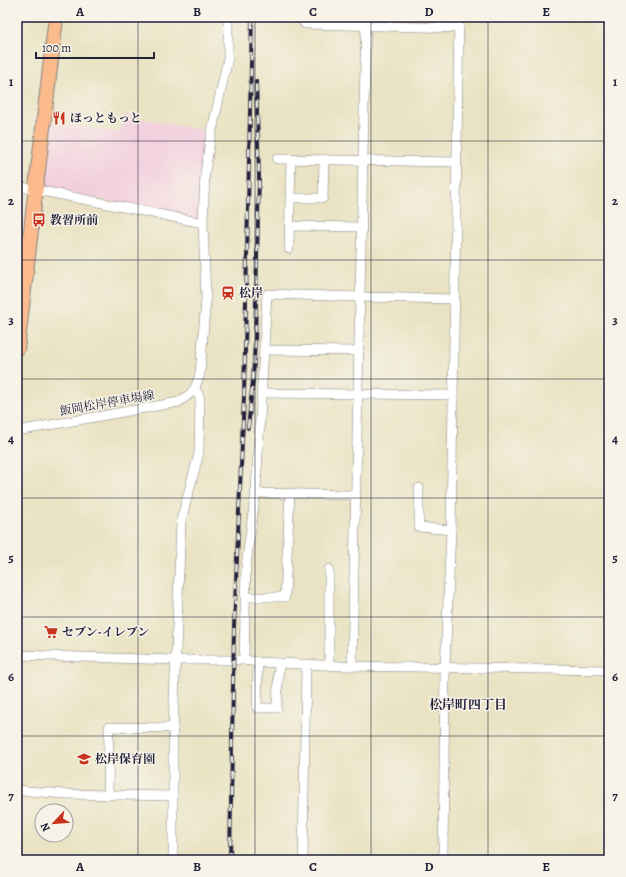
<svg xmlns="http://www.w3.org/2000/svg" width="626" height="877" font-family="Alegreya,'Noto Serif JP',serif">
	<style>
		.built { fill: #f3cfde }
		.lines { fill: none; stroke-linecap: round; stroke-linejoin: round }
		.minor-casing { stroke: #86827f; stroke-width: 10 }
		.highway-casing { stroke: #86827f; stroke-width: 16 }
		.minor { stroke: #fff; stroke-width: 9 }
		.highway { stroke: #fbbb8d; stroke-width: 14 }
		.rail-casing { stroke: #22223b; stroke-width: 4 }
		.rail { stroke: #f7f3e8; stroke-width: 2.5; stroke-dasharray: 8; stroke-linecap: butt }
		.grid { fill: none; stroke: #22223b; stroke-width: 1; stroke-opacity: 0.55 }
		.labels { text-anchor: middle; stroke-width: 3; stroke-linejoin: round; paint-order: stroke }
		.poi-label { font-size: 12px; font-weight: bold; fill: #22223b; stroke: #f7f3e8; text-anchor: start }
		.street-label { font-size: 12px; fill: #22223b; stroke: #f7f3e8 }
		.neighbourhood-label { font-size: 13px; font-weight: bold; fill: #22223b; stroke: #f7f3e8 }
		.neatline { fill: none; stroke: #22223b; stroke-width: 1.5 }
		.grid-label { font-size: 13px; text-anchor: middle; font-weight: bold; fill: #22223b }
	</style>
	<rect width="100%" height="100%" fill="#f7f3e8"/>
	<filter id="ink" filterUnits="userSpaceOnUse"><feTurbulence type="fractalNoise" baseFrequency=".025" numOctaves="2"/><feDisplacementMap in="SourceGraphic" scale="8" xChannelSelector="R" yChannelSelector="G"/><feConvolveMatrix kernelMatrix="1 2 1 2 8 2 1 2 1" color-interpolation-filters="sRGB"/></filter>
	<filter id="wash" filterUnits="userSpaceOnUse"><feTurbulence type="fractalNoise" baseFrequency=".012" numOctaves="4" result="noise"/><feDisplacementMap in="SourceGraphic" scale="16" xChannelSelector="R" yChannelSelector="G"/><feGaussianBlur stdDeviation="0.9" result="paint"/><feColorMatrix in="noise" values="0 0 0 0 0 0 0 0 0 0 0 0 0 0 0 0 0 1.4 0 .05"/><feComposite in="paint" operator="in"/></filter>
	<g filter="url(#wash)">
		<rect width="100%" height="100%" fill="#e9e3c3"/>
		<polygon class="built" points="124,115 205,131 200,169 198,219 45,188 52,123 121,133"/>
	</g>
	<g filter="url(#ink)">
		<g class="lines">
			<g class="minor-casing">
				<g id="minor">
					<polyline points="300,17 305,24 459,28"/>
					<polyline points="277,159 456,162"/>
					<polyline points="17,186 203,223"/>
					<polyline points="290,198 323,198 324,159"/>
					<polyline points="289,226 362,227"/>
					<polyline points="289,249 291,159"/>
					<polyline points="264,350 359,351"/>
					<polyline points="261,393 453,395"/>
					<polyline points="17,431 179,402 191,393 195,388 200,374 206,299 203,223 205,173 210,140 228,58 228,17"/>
					<polyline points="419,488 419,527 451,530"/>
					<polyline points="255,493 356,495"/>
					<polyline points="246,597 285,597 290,493"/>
					<polyline points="17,655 175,660 244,660 258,662 343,666 609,670"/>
					<polyline points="244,660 246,566 256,490 267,294 361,297 454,299"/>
					<polyline points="258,662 257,708 277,708 279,663"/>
					<polyline points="329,665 329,569"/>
					<polyline points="352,666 366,17"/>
					<polyline points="17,790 64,794 173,796"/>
					<polyline points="108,795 109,727 173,728"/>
					<polyline points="173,860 173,728 181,521 199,453 200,398 195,388"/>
					<polyline points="303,860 306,664"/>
					<polyline points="443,860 445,668 451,530 459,17"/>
				</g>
			</g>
			<g class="highway-casing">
				<polyline id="highway" points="17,349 56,17"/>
			</g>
			<use href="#minor" class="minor"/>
			<use href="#highway" class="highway"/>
			<g class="rail-casing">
				<g id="rail">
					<polyline points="248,428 253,380 255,340 259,176 256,81"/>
					<polyline points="230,860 234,627 244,396 252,17"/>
				</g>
			</g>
			<use href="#rail" class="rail"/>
		</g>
	</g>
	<path class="grid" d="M 138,17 L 138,860M 255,17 L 255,860M 371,17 L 371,860M 488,17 L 488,860M 17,141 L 609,141M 17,260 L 609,260M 17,379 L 609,379M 17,498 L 609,498M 17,617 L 609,617M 17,736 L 609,736"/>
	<defs>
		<g id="restaurant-bare" transform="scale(1.08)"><path d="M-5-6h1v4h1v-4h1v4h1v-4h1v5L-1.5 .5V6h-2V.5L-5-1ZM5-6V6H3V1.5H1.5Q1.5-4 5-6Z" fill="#c8321e" stroke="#f7f3e8" stroke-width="2.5" paint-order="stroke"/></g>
		<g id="bus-bare" transform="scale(1.08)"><path d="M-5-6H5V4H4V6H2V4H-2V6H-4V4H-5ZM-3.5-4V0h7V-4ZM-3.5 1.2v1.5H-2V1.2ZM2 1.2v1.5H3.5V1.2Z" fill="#c8321e" stroke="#f7f3e8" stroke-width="2.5" paint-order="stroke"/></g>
		<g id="station-bare" transform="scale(1.08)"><path d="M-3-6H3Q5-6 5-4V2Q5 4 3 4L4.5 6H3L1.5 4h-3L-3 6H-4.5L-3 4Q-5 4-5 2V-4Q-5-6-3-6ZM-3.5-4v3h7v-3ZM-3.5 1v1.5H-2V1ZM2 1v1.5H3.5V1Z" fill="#c8321e" stroke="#f7f3e8" stroke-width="2.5" paint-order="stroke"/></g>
		<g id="supermarket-bare" transform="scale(1.08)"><path d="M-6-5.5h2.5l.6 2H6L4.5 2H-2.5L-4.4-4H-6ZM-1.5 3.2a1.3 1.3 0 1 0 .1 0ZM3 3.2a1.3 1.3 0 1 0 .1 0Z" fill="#c8321e" stroke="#f7f3e8" stroke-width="2.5" paint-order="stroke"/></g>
		<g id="school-bare" transform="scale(1.08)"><path d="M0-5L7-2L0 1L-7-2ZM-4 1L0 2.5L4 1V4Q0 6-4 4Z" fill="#c8321e" stroke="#f7f3e8" stroke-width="2.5" paint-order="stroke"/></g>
	</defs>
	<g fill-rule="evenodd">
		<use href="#restaurant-bare" x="59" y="118"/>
		<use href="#bus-bare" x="39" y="220"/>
		<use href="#station-bare" x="228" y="293"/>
		<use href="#supermarket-bare" x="51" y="632"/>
		<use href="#school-bare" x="84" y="759"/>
	</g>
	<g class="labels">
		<g class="poi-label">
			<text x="70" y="122">ほっともっと</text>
			<text x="50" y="224">教習所前</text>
			<text x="239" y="297">松岸</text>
			<text x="62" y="636">セブン-イレブン</text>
			<text x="95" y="763">松岸保育園</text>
		</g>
		<g class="street-label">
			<text transform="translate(107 403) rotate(-10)" y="4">飯岡松岸停車場線</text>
		</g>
		<g class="neighbourhood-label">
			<text x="468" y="709">松岸町四丁目</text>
		</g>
	</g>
	<rect width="626" height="877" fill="none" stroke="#f7f3e8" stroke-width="44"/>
	<g transform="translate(54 823) rotate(244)"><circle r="19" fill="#f7f3e8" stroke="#a29fa3"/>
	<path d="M0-3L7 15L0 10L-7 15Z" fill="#c8321e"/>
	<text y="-6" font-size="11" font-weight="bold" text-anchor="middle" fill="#22223b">N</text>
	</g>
	<path d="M36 52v6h118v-6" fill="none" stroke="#22223b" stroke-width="2"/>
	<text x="42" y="52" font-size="12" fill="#22223b" stroke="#f7f3e8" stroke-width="3" paint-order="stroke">100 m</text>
	<rect x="22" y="22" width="582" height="833" class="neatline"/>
	<g class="grid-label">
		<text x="80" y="16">A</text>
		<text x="197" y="16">B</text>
		<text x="313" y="16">C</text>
		<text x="429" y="16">D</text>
		<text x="546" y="16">E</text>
		<text x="11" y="86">1</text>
		<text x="615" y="86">1</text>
		<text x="11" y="205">2</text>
		<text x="615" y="205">2</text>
		<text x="11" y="324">3</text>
		<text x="615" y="324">3</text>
		<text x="11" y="443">4</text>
		<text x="615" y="443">4</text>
		<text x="11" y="562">5</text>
		<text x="615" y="562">5</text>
		<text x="11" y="681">6</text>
		<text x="615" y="681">6</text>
		<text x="11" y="800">7</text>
		<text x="615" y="800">7</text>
		<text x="80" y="871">A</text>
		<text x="197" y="871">B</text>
		<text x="313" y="871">C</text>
		<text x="429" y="871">D</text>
		<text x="546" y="871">E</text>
	</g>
</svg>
